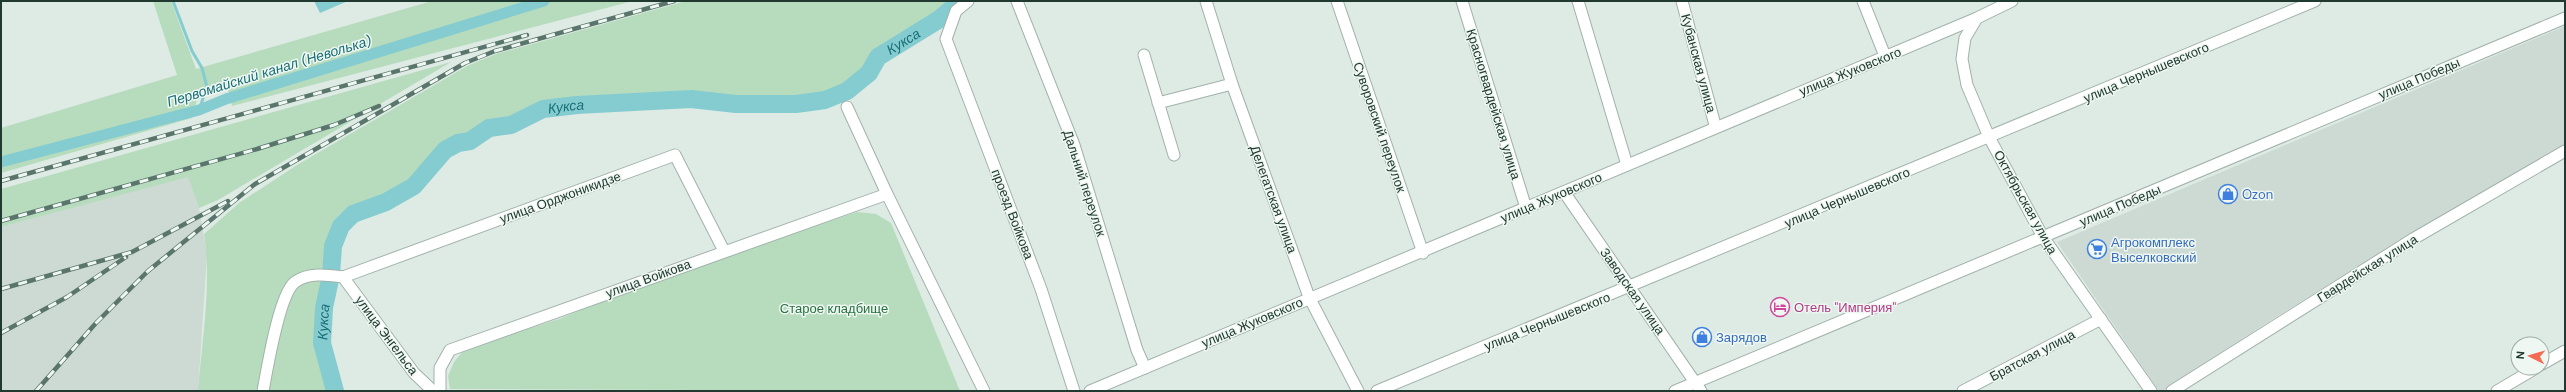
<svg xmlns="http://www.w3.org/2000/svg" width="2566" height="392" font-family="'DM Sans',sans-serif">
	<style>
		.built { fill: #cddad3 }
		.green { fill: #b7dcbd }
		.water { fill: #85ccd1 }
		.lines { fill: none; stroke-linecap: round; stroke-linejoin: round }
		.stream { stroke: #85ccd1; stroke-width: 3 }
		.canal { stroke: #85ccd1; stroke-width: 11 }
		.river { stroke: #85ccd1; stroke-width: 18 }
		.minor-casing { stroke: #a1b2ab; stroke-width: 13 }
		.minor { stroke: #fff; stroke-width: 11 }
		.rail-casing { stroke: #5a766c; stroke-width: 4.5 }
		.rail { stroke: #eff7f2; stroke-width: 3; stroke-dasharray: 9; stroke-linecap: butt }
		.labels { text-anchor: middle; stroke-width: 3; stroke-linejoin: round; paint-order: stroke }
		.street-label { font-size: 13px; fill: #203a31; stroke: #eff7f2 }
		.shop-label { font-size: 13px; fill: #366cbe; stroke: #eff7f2; text-anchor: start }
		.hotel-label { font-size: 13px; fill: #b23c85; stroke: #eff7f2; text-anchor: start }
		.park-label { font-size: 13px; fill: #29713f; stroke: #eff7f2 }
		.water-label { font-size: 14px; font-style: italic; fill: #196f76; stroke: #eff7f2 }
	</style>
	<rect width="100%" height="100%" fill="#deeae4"/>
	<g class="built">
		<polygon points="2565,26 2565,145 2407,236 2265,324 2163,391 2159,391 2057,242"/>
		<polygon points="188,176 199,208 207,255 198,391 1,391 1,227"/>
	</g>
	<g class="green">
		<polygon points="153,1 171,1 196,69 432,1 633,1 232,106 228,90 223,84 200,89 192,118 1,173 1,128 177,75"/>
		<path d="M 686,1 L 955,1 L 936,18 L 877,53 L 866,70 L 845,88 L 823,96 L 796,100 L 691,96 L 577,101 L 542,106 L 510,121 L 488,125 L 468,138 L 457,141 L 443,149 L 413,182 L 381,199 L 362,202 L 340,214 L 330,230 L 326,269 L 296,275 L 259,391 L 198,391 C 202,339 212,285 204,234 L 239,203 L 297,165 L 467,66 L 496,54 Z"/>
		<polygon points="451,62 218,200 199,208 188,177 1,227 1,189"/>
		<polygon points="857,212 876,214 891,223 960,391 450,389 448,376 454,362 465,349 559,319 655,279"/>
		<polygon points="315,278 325,285 316,333 319,352 331,391 267,391 289,296 297,285"/>
	</g>
	<polygon class="water" points="314,1 348,1 320,13"/>
	<g class="lines">
		<polyline class="stream" points="173,1 192,51 202,68 207,87 199,110"/>
		<polyline class="canal" points="1,162 199,110 226,99 544,1"/>
		<path class="river" id="s1" d="M 335,391 L 322,343 L 324,308 L 331,275 L 333,246 L 341,226 L 353,214 L 386,202 L 414,186 L 445,150 L 458,143 L 470,141 L 489,128 L 511,125 L 543,109 L 577,105 L 691,99 L 736,104 L 796,104 L 825,100 L 847,91 L 869,73 L 878,57 L 938,20 L 961,1"/>
		<g class="minor-casing">
			<g id="minor">
				<polyline points="968,1 956,11 946,39 1041,289 1074,391"/>
				<polyline points="1017,1 1074,145 1137,350 1145,368"/>
				<polyline points="1206,1 1232,84 1309,297 1358,391"/>
				<polyline points="1337,1 1423,253"/>
				<polyline points="1462,1 1526,208"/>
				<polyline points="1578,1 1627,165"/>
				<polyline points="1682,1 1715,125"/>
				<polyline points="1863,1 1885,56"/>
				<polyline points="1977,18 1965,38 1962,59 1967,85 1989,137 2043,237 2151,391"/>
				<polyline points="1144,55 1174,155"/>
				<polyline points="1158,103 1232,84"/>
				<polyline points="847,107 887,194"/>
				<polyline points="1564,192 1701,391"/>
				<polyline points="343,277 414,373 433,391"/>
				<polyline points="2542,364 2565,351"/>
				<path d="M 263,391 C 267,370 279,294 295,282 C 309,272 328,275 343,277 L 675,155 L 724,251"/>
				<polyline points="440,391 440,368 450,350 887,194 984,391"/>
				<path d="M 1090,391 C 1386,268 1680,140 1977,18 L 2012,1"/>
				<polyline points="1377,391 2315,1"/>
				<polyline points="1675,391 2565,18"/>
				<polyline points="1963,391 2101,319"/>
				<polyline points="2172,391 2413,239 2565,151"/>
				<polyline points="2497,391 2536,368"/>
			</g>
		</g>
		<use href="#minor" class="minor"/>
		<g class="rail-casing">
			<g id="rail">
				<polyline points="1,181 527,35"/>
				<polyline points="1,221 257,149 334,125 379,106"/>
				<polyline points="1,289 132,252 228,201"/>
				<polyline points="1,333 67,297 126,257"/>
				<polyline points="36,391 96,323 148,271 255,184 465,63 495,51 674,1"/>
			</g>
		</g>
		<use href="#rail" class="rail"/>
	</g>
	<defs>
		<g id="shop-ring" transform="scale(1)"><circle r="9.5" fill="#eff7f2" stroke="#3f7fe0" stroke-width="1.5"/><path d="M-5-2.5h2.3a2.7 3.5 0 0 1 5.4 0H5L5.5 6h-11ZM-1.5-2.5h3a1.5 2.3 0 0 0-3 0Z" fill="#3f7fe0"/></g>
		<g id="supermarket-ring" transform="scale(1)"><circle r="9.5" fill="#eff7f2" stroke="#3f7fe0" stroke-width="1.5"/><path d="M-6-5.5h2.5l.6 2H6L4.5 2H-2.5L-4.4-4H-6ZM-1.5 3.2a1.3 1.3 0 1 0 .1 0ZM3 3.2a1.3 1.3 0 1 0 .1 0Z" fill="#3f7fe0"/></g>
		<g id="hotel-ring" transform="scale(1)"><circle r="9.5" fill="#eff7f2" stroke="#d1479c" stroke-width="1.5"/><path d="M-6-4.5h1.5V1H6V5H4.5V3h-9V5H-6ZM-4 0a1.8 1.8 0 1 1 3.6 0ZM.5 0V-2.5h3Q6-2.5 6 0Z" fill="#d1479c"/></g>
	</defs>
	<g fill-rule="evenodd">
		<use href="#shop-ring" x="2228" y="194"/>
		<use href="#supermarket-ring" x="2097" y="249"/>
		<use href="#hotel-ring" x="1780" y="307"/>
		<use href="#shop-ring" x="1702" y="337"/>
	</g>
	<g class="labels">
		<g class="street-label">
			<text transform="translate(1699 63) rotate(75)" y="5">Кубанская улица</text>
			<text transform="translate(1850 71) rotate(-22)" y="5">улица Жуковского</text>
			<text transform="translate(2146 72) rotate(-23)" y="5">улица Чернышевского</text>
			<text transform="translate(2419 78) rotate(-23)" y="5">улица Победы</text>
			<text transform="translate(1494 104) rotate(73)" y="5">Красногвардейская улица</text>
			<text transform="translate(1380 127) rotate(71)" y="5">Суворовский переулок</text>
			<text transform="translate(1085 183) rotate(72)" y="5">Дальний переулок</text>
			<text transform="translate(560 197) rotate(-20)" y="5">улица Орджоникидзе</text>
			<text transform="translate(1551 197) rotate(-23)" y="5">улица Жуковского</text>
			<text transform="translate(1847 197) rotate(-23)" y="5">улица Чернышевского</text>
			<text transform="translate(1274 199) rotate(70)" y="5">Делегатская улица</text>
			<text transform="translate(2026 202) rotate(61)" y="5">Октябрьская улица</text>
			<text transform="translate(2120 205) rotate(-23)" y="5">улица Победы</text>
			<text transform="translate(1013 214) rotate(69)" y="5">проезд Войкова</text>
			<text transform="translate(2367 268) rotate(-32)" y="5">Гвардейская улица</text>
			<text transform="translate(648 278) rotate(-20)" y="5">улица Войкова</text>
			<text transform="translate(1633 291) rotate(55)" y="5">Заводская улица</text>
			<text transform="translate(1547 321) rotate(-22)" y="5">улица Чернышевского</text>
			<text transform="translate(1252 322) rotate(-23)" y="5">улица Жуковского</text>
			<text transform="translate(387 335) rotate(53)" y="5">улица Энгельса</text>
			<text transform="translate(2032 355) rotate(-28)" y="5">Братская улица</text>
		</g>
		<g class="shop-label">
			<text x="2242" y="199">Ozon</text>
			<text x="2111" y="247">Агрокомплекс<tspan x="2111" dy="15">Выселковский</tspan></text>
			<text x="1716" y="342">Зарядов</text>
		</g>
		<g class="hotel-label">
			<text x="1794" y="312">Отель "Империя"</text>
		</g>
		<g class="park-label">
			<text x="834" y="313">Старое кладбище</text>
		</g>
		<g class="water-label">
			<text dy="5" stroke="none"><textPath href="#s1" startOffset="792">Кукса</textPath></text>
			<text transform="translate(269 71) rotate(-17)" y="5">Первомайский канал (Неволька)</text>
			<text dy="5" stroke="none"><textPath href="#s1" startOffset="432">Кукса</textPath></text>
			<text dy="5" stroke="none"><textPath href="#s1" startOffset="71">Кукса</textPath></text>
		</g>
	</g>
	<rect width="2566" height="392" fill="none" stroke="#203a31" stroke-width="4"/>
	<g transform="translate(2530 356) rotate(275)"><circle r="19" fill="#eff7f2" stroke="#9caba5"/>
	<path d="M0-3L7 15L0 10L-7 15Z" fill="#f46c53"/>
	<text y="-6" font-size="11" font-weight="bold" text-anchor="middle" fill="#203a31">N</text>
	</g>
</svg>
